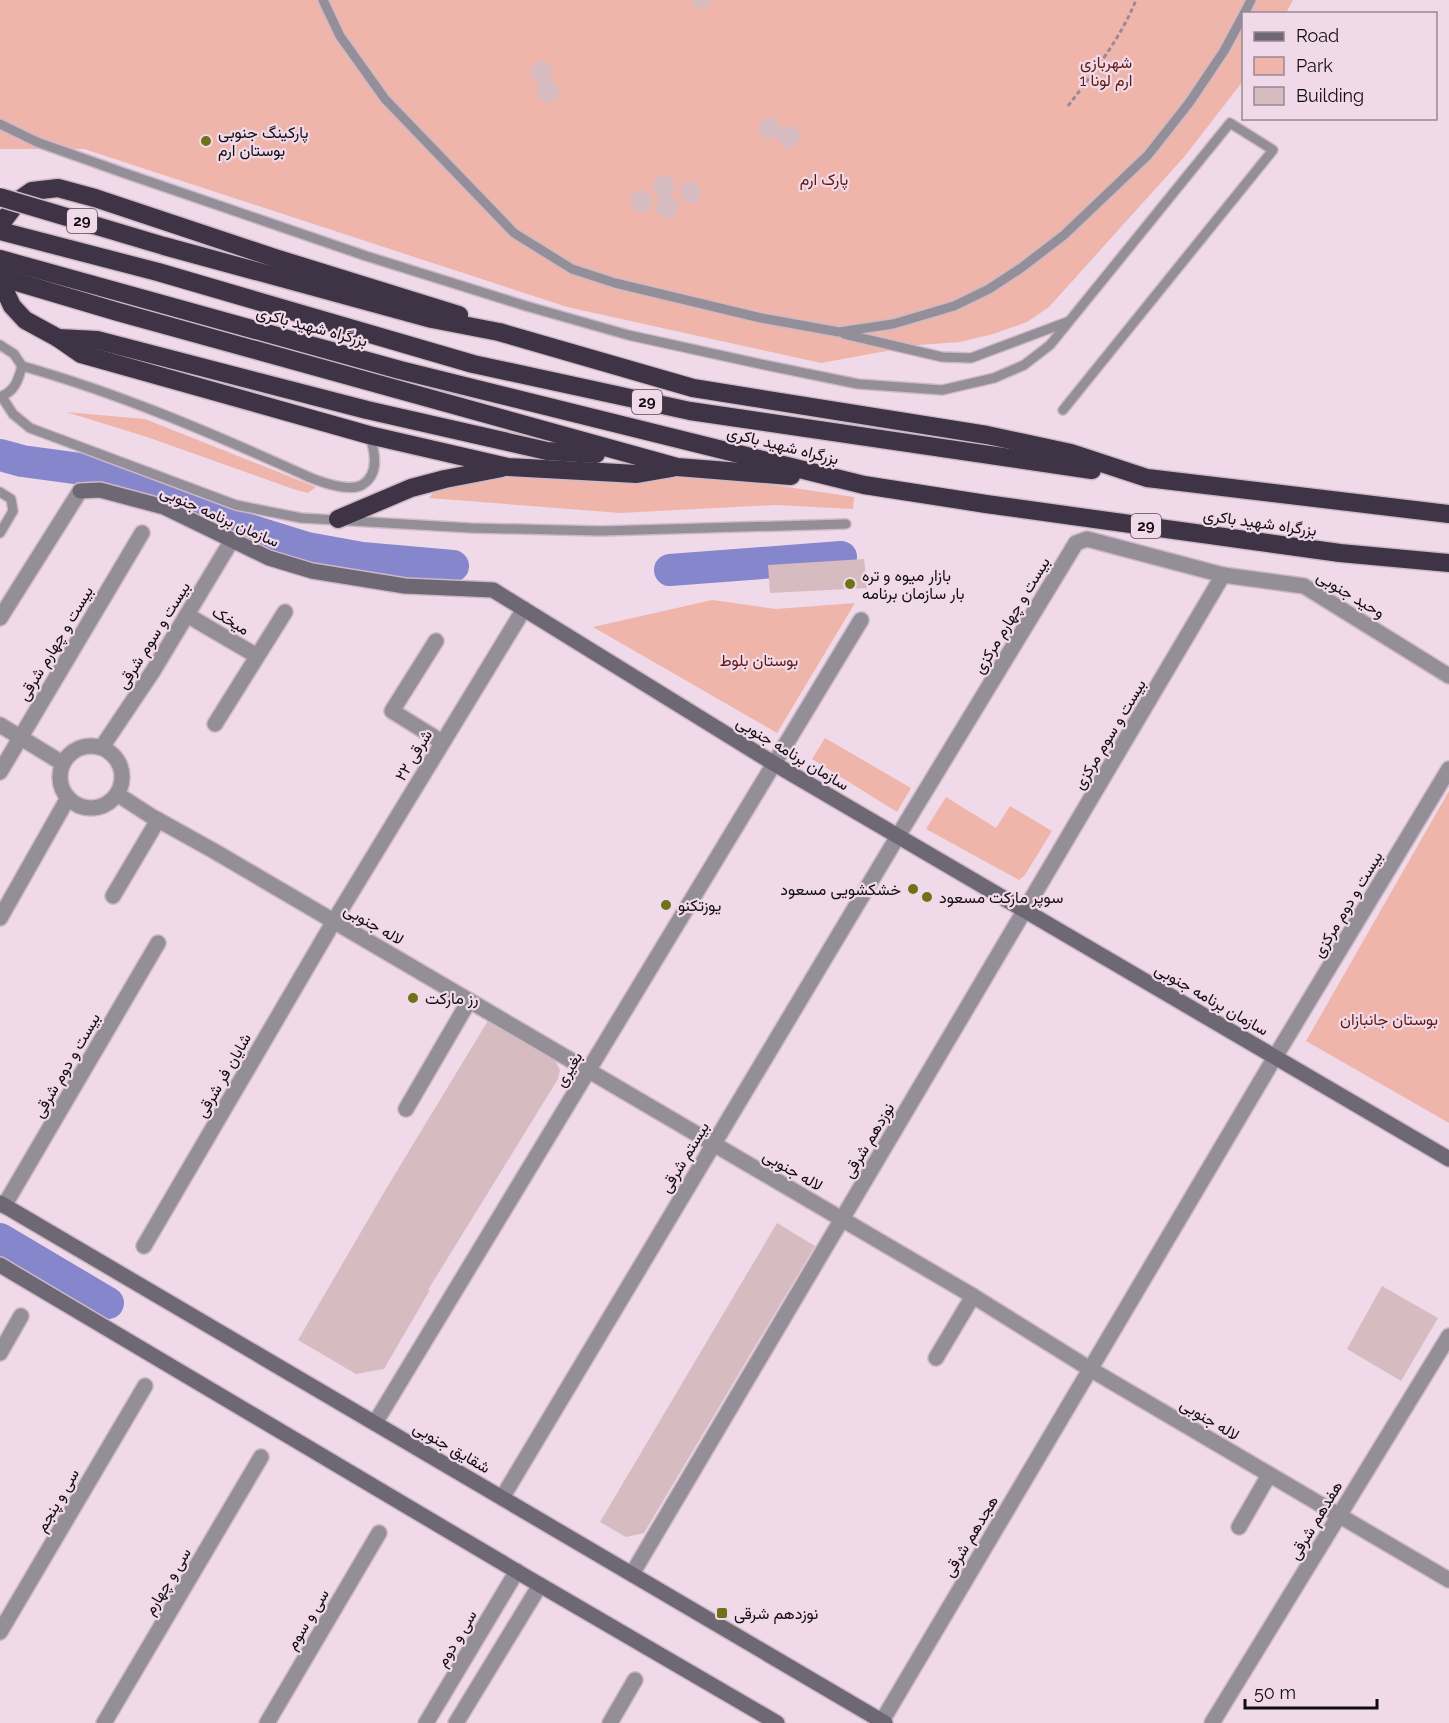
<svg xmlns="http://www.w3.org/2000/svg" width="1449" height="1723" font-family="Raleway,Vazirmatn,sans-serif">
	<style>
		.green { fill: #f0b5aa }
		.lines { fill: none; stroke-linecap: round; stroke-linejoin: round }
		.river { stroke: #8686cd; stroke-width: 32 }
		.building { fill: #d6bbc0 }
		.lane-casing { stroke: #cdb9c6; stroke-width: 12 }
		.street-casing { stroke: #cdb9c6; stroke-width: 18 }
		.secondary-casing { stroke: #cdb9c6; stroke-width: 18 }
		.highway-casing { stroke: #cdb9c6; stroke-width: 21 }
		.path { stroke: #9a8a95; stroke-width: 3; stroke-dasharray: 4.5 3; stroke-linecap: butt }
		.lane { stroke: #938e97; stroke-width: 9 }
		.street { stroke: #938e97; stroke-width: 15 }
		.secondary { stroke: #6e6774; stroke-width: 15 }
		.highway { stroke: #3e3445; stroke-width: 18 }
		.highway-bridge-casing { stroke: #cdb9c6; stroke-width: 21; stroke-linecap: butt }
		.highway-bridge { stroke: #3e3445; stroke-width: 18 }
		.poi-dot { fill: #6f7218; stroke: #f0dae9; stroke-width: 2 }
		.labels { text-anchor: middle; stroke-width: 4.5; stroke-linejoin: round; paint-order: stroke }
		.shield { fill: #f0dae9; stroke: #554a52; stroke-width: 1.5 }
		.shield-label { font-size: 15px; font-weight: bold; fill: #130c11 }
		.park-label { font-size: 16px; fill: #62170d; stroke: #f0dae9 }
		.poi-label { font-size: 16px; fill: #130c11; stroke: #f0dae9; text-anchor: start }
		.street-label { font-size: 16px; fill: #130c11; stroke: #f0dae9 }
	</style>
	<rect width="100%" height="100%" fill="#f0dae9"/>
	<g class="green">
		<polygon points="0,0 1293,0 1286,13 1244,14 1243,81 1185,156 1049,307 1027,322 993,334 960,342 919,345 821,363 567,307 84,149 0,149"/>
		<polygon points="66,412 145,419 316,487 308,493 293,489 147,437"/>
		<polygon points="507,472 682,474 727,478 854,497 853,509 775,505 620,513 429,498 440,485"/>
		<polygon points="712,600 776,609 855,603 777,733 593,627"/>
		<polygon points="825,738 911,788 897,812 812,759"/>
		<polygon points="1449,791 1449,1123 1306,1041"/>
		<polygon points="946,797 996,828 1010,806 1052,831 1025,875 1019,880 926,829"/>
	</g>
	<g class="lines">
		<g class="river">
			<polyline points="0,455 22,461 118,474 151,484 246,529 307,548 362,558 453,566"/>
			<polyline points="670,570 841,557"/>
			<polyline points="0,1239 108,1303"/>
		</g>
	</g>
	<g class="building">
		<polygon points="691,0 712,0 706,8 694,7"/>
		<polygon points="544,60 553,68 550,80 559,88 557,100 545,103 536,95 539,83 530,75 533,64"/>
		<polygon points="775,117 782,127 794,126 801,136 796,147 784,148 777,138 765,139 758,130 763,118"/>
		<polygon points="668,175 676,185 671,196 679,205 674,217 662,218 655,209 659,198 652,188 656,177"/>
		<polygon points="695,181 702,190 698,202 686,203 679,194 683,183"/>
		<polygon points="645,190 653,200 649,211 637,212 629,203 634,192"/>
		<polygon points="864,559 867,588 770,593 768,565"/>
		<polygon points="489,1019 555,1060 560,1070 558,1079 428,1290 430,1290 384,1369 356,1374 298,1340 386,1189"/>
		<polygon points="777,1223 815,1246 644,1533 626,1537 600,1522"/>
		<polygon points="1382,1286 1438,1318 1401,1381 1347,1349"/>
	</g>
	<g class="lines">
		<g class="lane-casing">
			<g id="lane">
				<polyline points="323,0 340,36 385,99 514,233 572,269 615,283 761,318 839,332 893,324 954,306 989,289 1021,268 1064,235 1148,155 1189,103 1224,51 1244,14"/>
				<polyline points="1244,14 1251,0"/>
				<polyline points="0,124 37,142 127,174 366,256 526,306 628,335 765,365 858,384 942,390 994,378 1024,365 1050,345 1230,123 1273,150 1063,410"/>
				<polyline points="844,334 942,357 971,358 1067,322"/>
				<path d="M 0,345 L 14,354 L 22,366 C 18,381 15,391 0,397"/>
				<path d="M 22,366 C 118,393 209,432 300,473 C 314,480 348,493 362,485 C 380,474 375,451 369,435"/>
				<polyline points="2,397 13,414 30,428 236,505 301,518 471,528 601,531 846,524"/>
				<polyline points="0,492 11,499 13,511 0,533"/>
			</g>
		</g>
		<g class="street-casing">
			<g id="street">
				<polyline points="187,615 257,656"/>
				<polyline points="0,618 80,491"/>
				<polyline points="436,641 392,711 442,742"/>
				<polyline points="215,724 285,612"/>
				<polyline points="0,725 62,763"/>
				<circle cx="91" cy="777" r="31"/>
				<polyline points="102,747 153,671 232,540"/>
				<polyline points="0,772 142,533"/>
				<polyline points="117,794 151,816 214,851 973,1296 1090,1369 1449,1580"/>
				<polyline points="113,896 158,820"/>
				<polyline points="0,918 68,798"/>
				<polyline points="406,1109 469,1001"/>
				<polyline points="4,1206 158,943"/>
				<polyline points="144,1246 334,921 524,609"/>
				<polyline points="0,1353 21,1316"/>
				<polyline points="936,1358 973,1296"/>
				<polyline points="375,1423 861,620"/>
				<polyline points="502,1498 898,836 1076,543 1087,539 1223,575 1304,586 1449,676"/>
				<polyline points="1239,1527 1269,1475"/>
				<polyline points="632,1574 1223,575"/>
				<polyline points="0,1632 145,1386"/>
				<polyline points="882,1721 1275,1057 1449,769"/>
				<polyline points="104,1723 261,1457"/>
				<polyline points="267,1723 379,1533"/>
				<polyline points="426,1723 517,1571"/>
				<polyline points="456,1723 540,1585"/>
				<polyline points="610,1723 635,1680"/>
				<polyline points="1212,1723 1449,1336"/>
			</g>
		</g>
		<g class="secondary-casing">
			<g id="secondary">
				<polyline points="80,491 100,490 164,507 269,558 312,571 405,586 493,590 773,763 1449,1159"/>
				<polyline points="0,1203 885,1723"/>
				<polyline points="0,1265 528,1578 777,1723"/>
			</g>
		</g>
		<g class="highway-casing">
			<g id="highway">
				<polyline points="0,225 19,200 32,191 58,188 95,198 275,258 459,315"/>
				<polyline points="0,231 158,272 473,364 690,411 1092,470"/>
				<polyline points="164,246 432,319 499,332 693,388 987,435 1071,453 1147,478 1449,514"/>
				<polyline points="0,259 400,370 864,485 986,504 1340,553 1449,563"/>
				<polyline points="0,277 118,312 677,467 791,476"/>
				<polyline points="0,280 12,306 25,320 58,338 97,340 367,410 547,451 596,454"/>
				<polyline points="58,338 81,354 369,435 508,467 637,474 672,468"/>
				<polyline points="338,519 411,488 445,479 502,468"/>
			</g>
		</g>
		<path class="path" d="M 1068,106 C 1093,73 1121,38 1136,0"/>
		<use href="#lane" class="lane"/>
		<use href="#street" class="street"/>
		<use href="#secondary" class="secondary"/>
		<use href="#highway" class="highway"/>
		<g class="highway-bridge-casing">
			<polyline id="highway-bridge" points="0,197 164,246"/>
		</g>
		<use href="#highway-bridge" class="highway-bridge"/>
	</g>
	<g class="poi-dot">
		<circle cx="206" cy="141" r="6"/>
		<circle cx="850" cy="584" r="6"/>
		<circle cx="913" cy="889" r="6"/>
		<circle cx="927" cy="897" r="6"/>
		<circle cx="666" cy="905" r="6"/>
		<circle cx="413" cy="998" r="6"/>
		<rect x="716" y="1607" width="12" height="12" rx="3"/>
	</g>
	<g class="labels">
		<g class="shield">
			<rect x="67" y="209" width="30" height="24" rx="4.5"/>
			<rect x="632" y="390" width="30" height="24" rx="4.5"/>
			<rect x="1131" y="514" width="30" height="24" rx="4.5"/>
		</g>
		<g class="shield-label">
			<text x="82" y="226">29</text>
			<text x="647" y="407">29</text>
			<text x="1146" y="531">29</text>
		</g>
		<g class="park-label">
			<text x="1106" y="68">شهربازی<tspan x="1106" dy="18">ارم لونا 1</tspan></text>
			<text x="824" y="185">پارک ارم</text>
			<text x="759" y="666">بوستان بلوط</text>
			<text x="1389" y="1025">بوستان جانبازان</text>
		</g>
		<g class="poi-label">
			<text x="218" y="138">پارکینگ جنوبی<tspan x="218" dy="18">بوستان ارم</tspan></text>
			<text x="862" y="581">بازار میوه و تره<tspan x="862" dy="18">بار سازمان برنامه</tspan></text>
			<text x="901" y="895" text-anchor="end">خشکشویی مسعود</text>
			<text x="939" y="903">سوپر مارکت مسعود</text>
			<text x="678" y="911">یوزتکنو</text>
			<text x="425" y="1004">رز مارکت</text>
			<text x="734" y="1619">نوزدهم شرقی</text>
		</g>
		<g class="street-label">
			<text transform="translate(312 326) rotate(15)" y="6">بزرگراه شهید باکری</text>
			<text transform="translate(783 445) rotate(14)" y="6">بزرگراه شهید باکری</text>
			<text transform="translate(220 516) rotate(24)" y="6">سازمان برنامه جنوبی</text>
			<text transform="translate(1260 522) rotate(8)" y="6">بزرگراه شهید باکری</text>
			<text transform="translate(1351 594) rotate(31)" y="6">وحید جنوبی</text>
			<text transform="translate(1011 615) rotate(-59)" y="6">بیست و چهارم مرکزی</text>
			<text transform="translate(231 620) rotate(31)" y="6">میخک</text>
			<text transform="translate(153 635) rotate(-58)" y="6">بیست و سوم شرقی</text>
			<text transform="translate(55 643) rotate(-59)" y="6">بیست و چهارم شرقی</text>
			<text transform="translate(1109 734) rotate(-59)" y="6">بیست و سوم مرکزی</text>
			<text transform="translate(793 753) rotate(31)" y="6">سازمان برنامه جنوبی</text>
			<text transform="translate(413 755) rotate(-59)" y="6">۲۲ شرقی</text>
			<text transform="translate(1347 904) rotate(-59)" y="6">بیست و دوم مرکزی</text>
			<text transform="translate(374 924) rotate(30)" y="6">لاله جنوبی</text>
			<text transform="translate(1212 999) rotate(30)" y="6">سازمان برنامه جنوبی</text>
			<text transform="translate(66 1065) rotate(-60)" y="6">بیست و دوم شرقی</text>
			<text transform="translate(568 1069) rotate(-59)" y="6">بغیری</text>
			<text transform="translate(223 1075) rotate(-60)" y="6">شایان فر شرقی</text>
			<text transform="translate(868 1140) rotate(-59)" y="6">نوزدهم شرقی</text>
			<text transform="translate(684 1157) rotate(-59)" y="6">بیستم شرقی</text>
			<text transform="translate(793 1170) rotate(30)" y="6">لاله جنوبی</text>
			<text transform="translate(1210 1419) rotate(31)" y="6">لاله جنوبی</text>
			<text transform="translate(452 1447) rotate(30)" y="6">شقایق جنوبی</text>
			<text transform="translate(57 1500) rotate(-60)" y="6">سی و پنجم</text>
			<text transform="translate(1315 1520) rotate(-59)" y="6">هفدهم شرقی</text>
			<text transform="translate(970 1536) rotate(-59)" y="6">هجدهم شرقی</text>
			<text transform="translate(167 1581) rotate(-59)" y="6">سی و چهارم</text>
			<text transform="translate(307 1619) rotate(-59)" y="6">سی و سوم</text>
			<text transform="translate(456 1638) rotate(-59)" y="6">سی و دوم</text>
		</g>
	</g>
	<rect x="1242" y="12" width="195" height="108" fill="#f0dae9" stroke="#988893" stroke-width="1.5"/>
	<rect x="1254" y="32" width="30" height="9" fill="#6e6774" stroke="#988893" stroke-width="1.5"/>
	<text x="1296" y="42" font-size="18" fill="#130c11">Road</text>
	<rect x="1254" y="57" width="30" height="18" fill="#f0b5aa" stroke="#988893" stroke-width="1.5"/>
	<text x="1296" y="72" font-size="18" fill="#130c11">Park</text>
	<rect x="1254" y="87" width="30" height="18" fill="#d6bbc0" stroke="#988893" stroke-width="1.5"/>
	<text x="1296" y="102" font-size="18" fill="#130c11">Building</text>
	<path d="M1245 1699v9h132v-9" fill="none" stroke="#130c11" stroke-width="3"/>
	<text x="1254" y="1699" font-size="18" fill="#130c11" stroke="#f0dae9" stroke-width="4.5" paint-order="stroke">50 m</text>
</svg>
